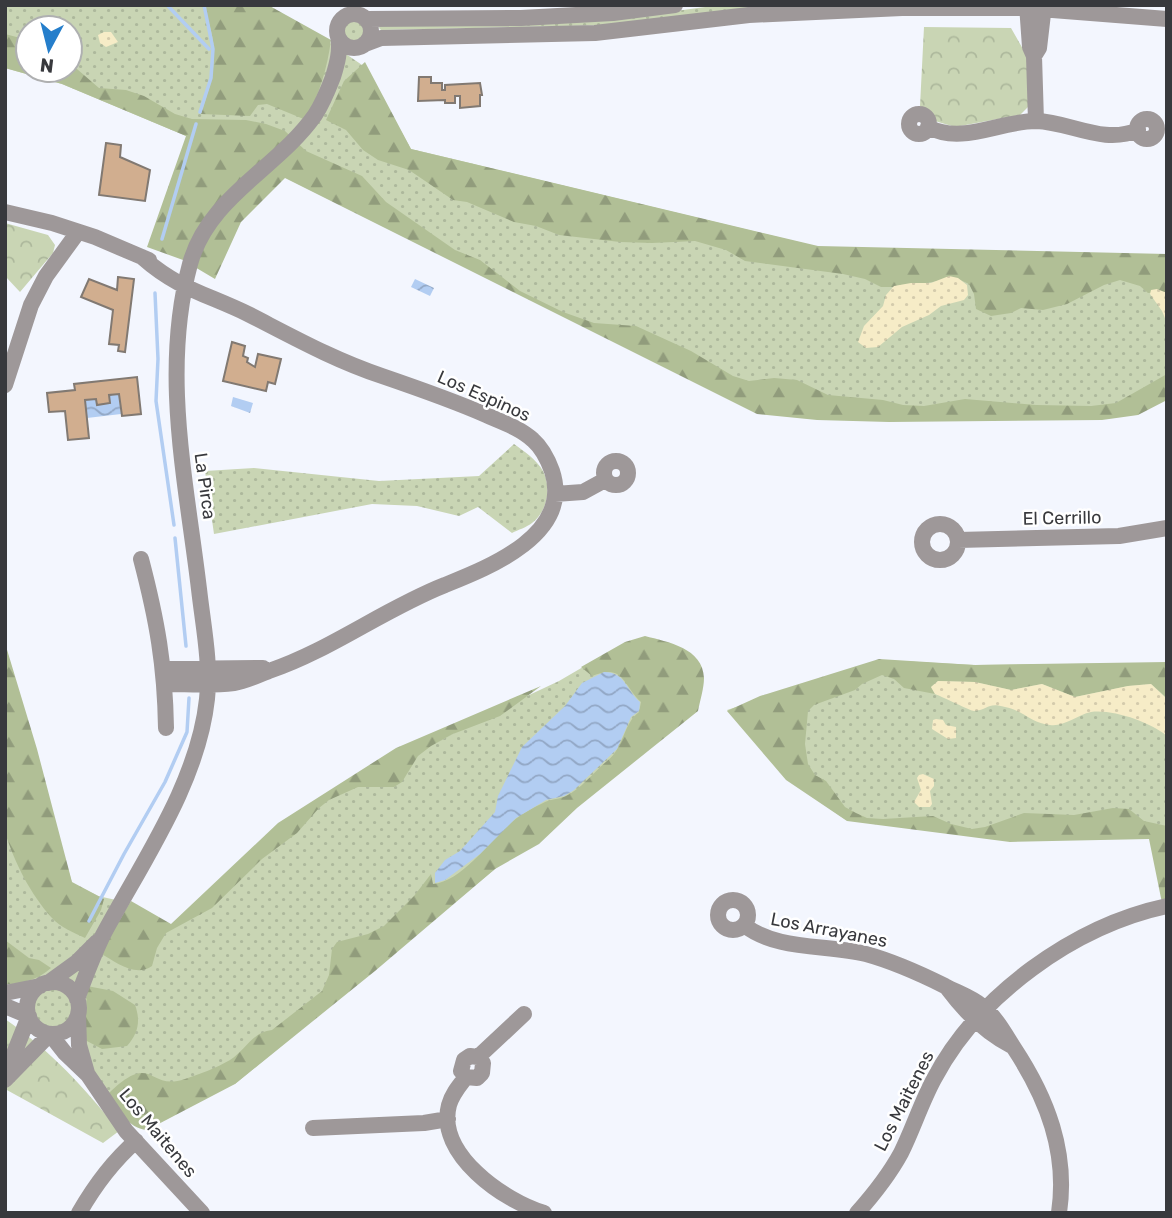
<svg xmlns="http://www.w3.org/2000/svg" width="1172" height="1218" viewBox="0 0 1172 1218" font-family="Rubik,sans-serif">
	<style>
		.grass { fill: url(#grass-dots); fill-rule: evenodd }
		.forest { fill: url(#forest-firs) }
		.sand { fill: url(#sand-dots) }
		.park { fill: url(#park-crowns) }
		.water { fill: url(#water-waves) }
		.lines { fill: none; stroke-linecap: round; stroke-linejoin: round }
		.stream { stroke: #b2cdf2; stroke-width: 3.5 }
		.building { fill: #d1ae8f; stroke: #817972; stroke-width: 2 }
		.minor { stroke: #9e9899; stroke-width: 16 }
		.labels { text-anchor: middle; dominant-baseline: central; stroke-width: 5; stroke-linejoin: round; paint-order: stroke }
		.street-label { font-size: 18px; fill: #38393d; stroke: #fff }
	</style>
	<defs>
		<pattern id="grass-dots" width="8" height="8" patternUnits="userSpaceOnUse" patternTransform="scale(1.75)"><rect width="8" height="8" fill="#c9d5b4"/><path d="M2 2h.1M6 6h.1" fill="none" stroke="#adb89c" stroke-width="1.8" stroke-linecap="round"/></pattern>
		<pattern id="forest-firs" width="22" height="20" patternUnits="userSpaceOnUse" patternTransform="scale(1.75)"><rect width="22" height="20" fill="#b1bf96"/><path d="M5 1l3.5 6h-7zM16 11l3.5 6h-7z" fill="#919c7c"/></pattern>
		<pattern id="sand-dots" width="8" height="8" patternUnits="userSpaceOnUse" patternTransform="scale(1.75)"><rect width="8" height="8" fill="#f6ecc7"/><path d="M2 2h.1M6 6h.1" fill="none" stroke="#d4cbac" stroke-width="1.8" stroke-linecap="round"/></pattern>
		<pattern id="park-crowns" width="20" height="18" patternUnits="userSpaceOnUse" patternTransform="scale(1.75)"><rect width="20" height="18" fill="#c9d5b4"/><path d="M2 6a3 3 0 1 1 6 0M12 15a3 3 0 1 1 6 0" fill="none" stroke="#adb89c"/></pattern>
		<pattern id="water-waves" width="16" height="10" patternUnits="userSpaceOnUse" patternTransform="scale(1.75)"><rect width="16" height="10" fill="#b2cdf2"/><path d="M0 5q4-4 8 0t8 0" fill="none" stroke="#92a7c5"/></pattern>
	</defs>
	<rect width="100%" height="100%" fill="#f3f6fe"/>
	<!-- grass -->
	<path class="grass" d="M5 5H252L327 41 365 67 411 149 819 247 1167 255V399L1138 414H759L284 177 62 84 5 68ZM28 28H70V70H28Z
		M720 5H819L616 25 381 30 379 28 380 25 646 15Z
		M344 31a11 11 0 1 1 22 0a11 11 0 1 1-22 0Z
		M514 444C524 451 537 460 543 471 552 488 547 512 532 523 527 527 518 530 512 533L478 507 459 516 417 506 372 504 214 534 205 471 254 468 379 481 479 476Z
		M660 641 684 649 699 672 696 696 495 869 235 1084 107 1097 92 1070 83 1039 82 1003 74 988 49 979 5 984V644L72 883 98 896 134 904 171 925 278 825 510 704 559 681 607 653Z
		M881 660 976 665 1167 663V904L1150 838 1009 841 846 820 787 779 727 710Z
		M30 1009a23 23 0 1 1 46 0a23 23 0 1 1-46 0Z"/>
	<!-- forest -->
	<path class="forest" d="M202 5H268L331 40C327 70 319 94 306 120L267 104 258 105 250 116 201 114C215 72 221 48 202 5Z
		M5 34 28 40V70H70V63L99 88 126 90 144 96 175 114 192 119 246 120 266 124 285 131 306 151 362 176 386 202 455 250 480 260 520 291 563 312 594 323 636 326 691 351 733 376 749 381 774 378 797 380 828 395 883 400 903 405 924 406 965 399 1036 405 1091 406 1116 403 1167 374V400L1138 415 1102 420 889 422 817 420 757 414 285 178 241 222 215 279 183 260 147 247 186 136 62 84 5 68Z
		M365 62 411 149 818 246 1167 254V292L1148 293 1140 286 1120 280 1104 285 1067 304 1043 310 1021 308 1011 313 991 316 976 309 974 294 969 284 956 278 902 287H881L865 279 843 274 745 261 726 250 695 241 652 243 620 242 559 235 536 226 514 222 467 202 453 200 409 170 378 160 363 150 346 130 326 120 344 81Z
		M645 636C668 642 703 648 704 678 704 688 700 701 698 711L577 808 539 844 495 869 375 971 235 1084 147 1130C127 1128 119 1109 109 1093 154 1050 147 1092 185 1079 200 1074 216 1068 230 1060 245 1051 252 1032 272 1030L322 991 329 975 332 949 337 942 368 934 384 926 414 896 431 874 433 884C462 882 491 839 513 821 521 814 535 807 545 802 552 799 560 799 566 796 581 789 594 772 607 761 624 748 623 724 639 712L641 702C622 684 624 663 592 676L581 667 625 642Z
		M5 643 37 749 72 882 104 899 101 910 85 938C74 933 60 927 52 918 31 895 14 862 5 832Z
		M879 659 974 665 1167 662V698L1151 684 1128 686 1075 697 1042 684 1011 690 975 682 938 681 931 687 935 694 904 688 894 679 882 675 862 684 855 690 814 705 808 711 805 744 808 764 815 775 826 781 845 807 856 813 867 818 883 819 933 816 951 824 972 829 985 827 1024 813 1074 815 1113 808 1129 809 1144 821 1167 826V901L1162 903 1149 839 1010 842 847 821 786 780 727 711 760 696Z
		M541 686 500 716 453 734 431 746 418 756 402 782 394 787H358L329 800 319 808 297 833 262 859 212 908 166 933 157 948 152 966C135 978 116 962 100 953L131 901 171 924 278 823 396 748Z
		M5 940 29 958 39 960 51 968C38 980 22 983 5 985Z
		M87 986 113 991 135 1005C141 1021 138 1034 127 1046L102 1049 85 1040Z"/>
	<!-- sand -->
	<path class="sand" d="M104 32H111L118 42 106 47 100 43 98 35Z
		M949 276 958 278 967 285 968 295 964 300 941 306 929 315 902 327 878 347 866 348 858 342 864 326 883 306 886 295 894 286 911 283H931Z
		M1157 289 1167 293V323L1162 311 1150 294 1151 290Z
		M938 681 975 682 1011 690 1042 684 1075 697 1128 686 1151 684 1167 699V736C1150 722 1113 709 1091 712 1077 715 1064 727 1050 725 1033 724 1022 710 1005 707 987 702 989 710 974 711 971 711 943 697 935 694L931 687Z
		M936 719 943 720 946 725 956 727V738L948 739 932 729 933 720Z
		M923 774 934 779V786L930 791 932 804 930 807H919L914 802 921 790 917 778 919 775Z"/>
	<!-- park -->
	<path class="park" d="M924 27 1011 28 1028 58V107L1020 115 955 127 935 121 928 111 920 106Z
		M5 223 48 235 55 245 53 253 20 292 5 276Z
		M5 1019C51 1051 84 1087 119 1131L103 1143 5 1089Z"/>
	<!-- water -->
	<path class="water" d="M415 279 434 288 430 296 411 287Z
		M119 394 121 414 87 418 85 400 96 399 97 404 110 403 109 395Z
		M233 397 253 403 250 413 231 406Z
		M604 672C625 672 626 690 640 702L639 711 631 717 617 749 574 790 564 796 546 800 516 818 480 854 445 880 435 883V873L445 860 460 851 495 812 498 796 522 747 565 706 582 683Z"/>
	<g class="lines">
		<!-- stream -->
		<path class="stream" d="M167 5 209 49
			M200 112 211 78 213 49 204 5
			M162 239 196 124
			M155 293 158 359 156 401 174 525
			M175 538 186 646
			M89 921 124 854 165 782 187 732 189 698"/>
	</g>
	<!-- building -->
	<path class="building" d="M419 77H431V83H442V90H445V85L480 83 482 95H480V106L460 108V96H455V103H445V100L418 101Z
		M106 143 121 145 120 157 150 170 145 201 99 195Z
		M118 277 134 279 125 352 118 351 119 345 109 344 113 310 81 297 89 279 117 290Z
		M232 342 245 346 243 356 248 358 247 362 255 367 258 354 281 359 275 384 268 382 266 391 223 381Z
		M137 377 141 414 122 416 119 394 109 395 110 403 97 405 96 399 85 400 89 438 68 440 65 411 49 412 47 393 75 390 74 384Z"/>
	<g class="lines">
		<!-- minor -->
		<path class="minor" d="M1027 5 1030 47 1034 56 1036 121
			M337 31a17 17 0 1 1 34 0a17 17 0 1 1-34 0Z
			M367 19 521 18 613 13 675 5
			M365 44 381 38 595 33 749 15 902 8H1027L1167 19
			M1034 56 1039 48 1044 5
			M909 124a10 10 0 1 1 20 0a10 10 0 1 1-20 0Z
			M1137 129a10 10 0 1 1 20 0a10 10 0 1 1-20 0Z
			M928 127C962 145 1000 121 1036 121 1071 122 1103 145 1138 130
			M5 212 52 223 95 237 149 260
			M142 257C178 289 207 294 248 314 293 337 334 360 382 376 417 388 452 400 486 415 502 422 520 428 533 440 541 447 548 460 552 471 573 534 490 567 445 585 384 609 331 650 269 671 258 675 246 681 234 683 211 686 188 684 165 684
			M5 385 31 305 46 276 78 232
			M604 473a12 12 0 1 1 24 0a12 12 0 1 1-24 0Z
			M555 494 583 492 605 480
			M922 542a18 18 0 1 1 36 0a18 18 0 1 1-36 0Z
			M958 540 1119 536 1167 528
			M141 559C157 620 165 665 166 728
			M164 669 263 668
			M718 915a15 15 0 1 1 30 0a15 15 0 1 1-30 0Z
			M744 925C777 951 827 944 866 954 895 962 919 973 945 986 958 993 971 997 982 1006 996 1017 1005 1034 1014 1048 1047 1098 1068 1152 1059 1213
			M27 1008a26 26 0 1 1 52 0a26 26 0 1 1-52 0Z
			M48 983 77 962 97 942
			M948 989C966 1013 986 1033 1012 1046
			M5 993 40 986
			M77 999C85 977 93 956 103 935 142 862 198 783 207 699 211 663 203 625 199 589 186 480 161 372 190 264 208 197 278 168 315 115 323 103 328 90 333 77 337 64 341 50 338 36
			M5 1006 29 1016 5 1076
			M78 1014 79 1045 87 1073
			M466 1077C459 1086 452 1094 449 1105 436 1154 504 1201 544 1213
			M466 1077 461 1071 464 1060 470 1056 478 1057 524 1014
			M466 1077 477 1078 482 1073 483 1063 478 1057
			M5 1080 50 1034 65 1053 88 1075 126 1131 202 1213
			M313 1128 424 1123 448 1119
			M79 1213C95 1185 112 1162 136 1141
			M857 1213C874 1194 889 1175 901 1153 913 1129 921 1103 934 1079 978 995 1074 926 1167 906"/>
	</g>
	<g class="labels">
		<!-- street labels -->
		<g class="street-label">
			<text transform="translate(484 396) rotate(24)">Los Espinos</text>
			<text transform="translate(205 486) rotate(82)">La Pirca</text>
			<text transform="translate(1062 518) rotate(-1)">El Cerrillo</text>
			<text transform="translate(829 930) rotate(11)">Los Arrayanes</text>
			<text transform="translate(904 1101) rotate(-63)">Los Maitenes</text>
			<text transform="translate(158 1133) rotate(50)">Los Maitenes</text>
		</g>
	</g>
	<!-- border -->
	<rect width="1172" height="1218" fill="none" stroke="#38393d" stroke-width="14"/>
	<!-- north arrow -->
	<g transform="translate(49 49) rotate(187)"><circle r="33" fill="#ffffff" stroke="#afb0b1" stroke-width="2"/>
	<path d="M0-5L12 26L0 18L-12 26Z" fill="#257ecb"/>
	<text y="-10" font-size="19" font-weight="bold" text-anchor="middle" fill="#38393d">N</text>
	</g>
</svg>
